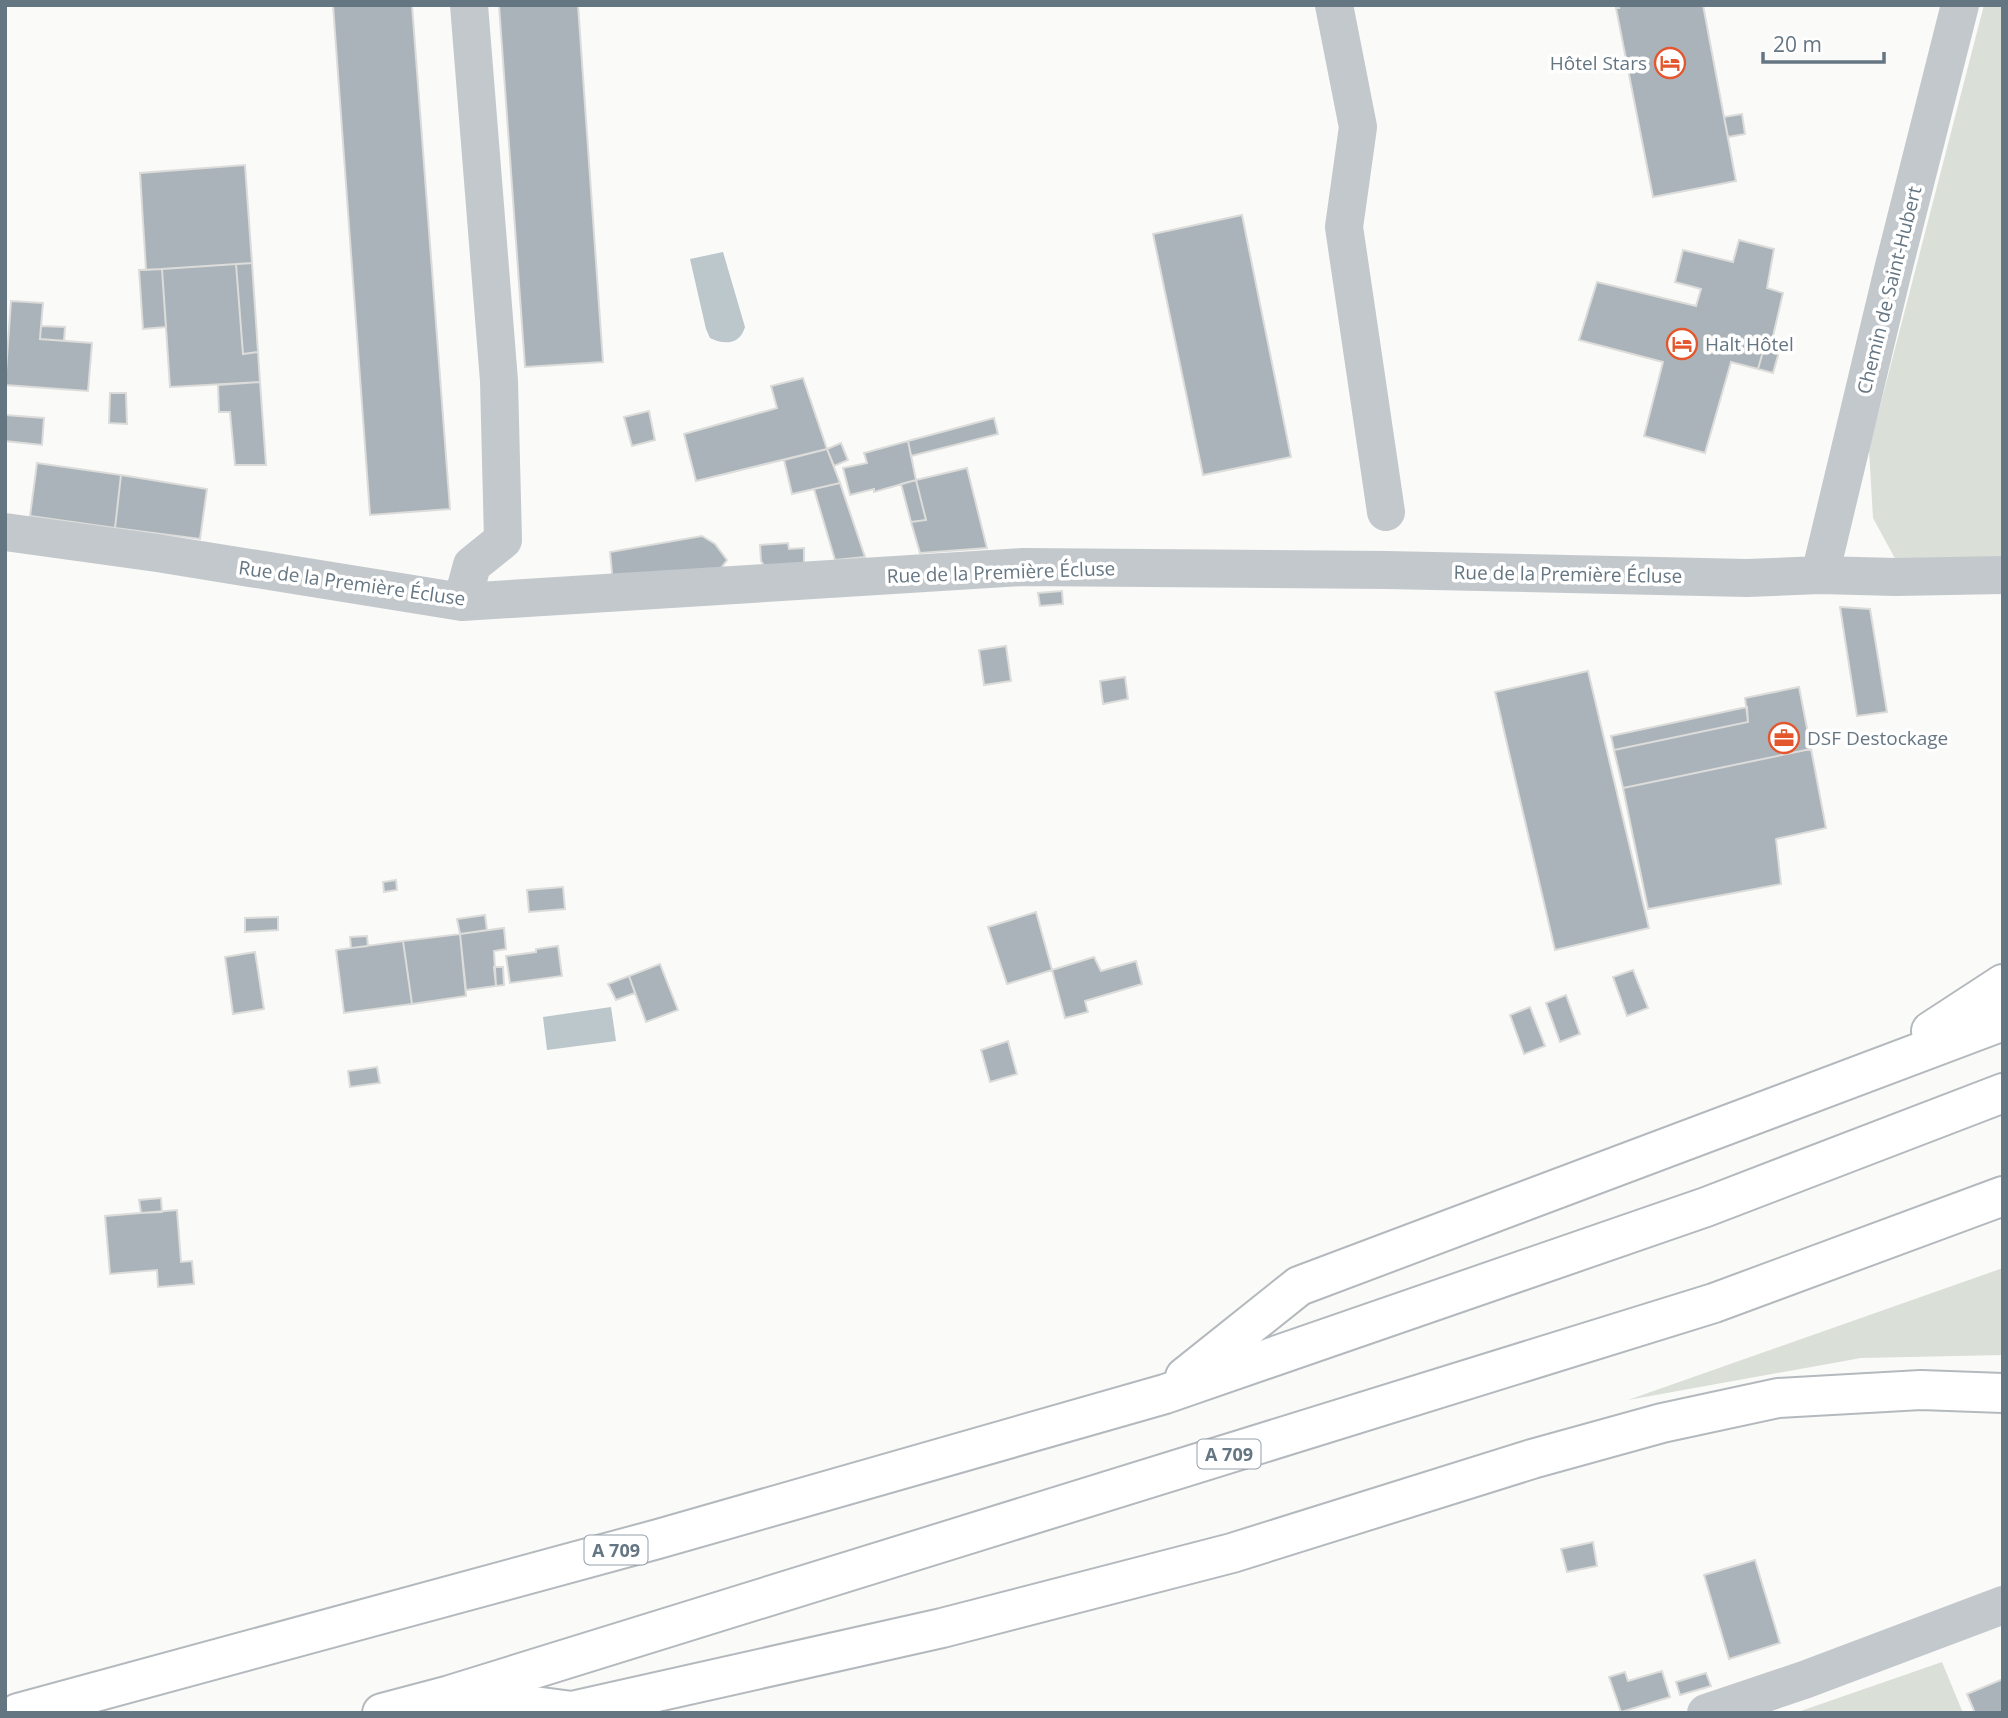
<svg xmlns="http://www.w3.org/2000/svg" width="2008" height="1718" viewBox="0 0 2008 1718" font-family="'Open Sans',sans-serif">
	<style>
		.green { fill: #dadfd7 }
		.water { fill: #bbc7cb }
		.building { fill: #aab3b9; stroke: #dcdcda; stroke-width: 2 }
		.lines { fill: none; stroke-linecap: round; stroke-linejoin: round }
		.highway-casing { stroke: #b4b9bd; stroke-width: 42 }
		.minor { stroke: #c3c8cc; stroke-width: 38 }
		.highway { stroke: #fff; stroke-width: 38 }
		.labels { text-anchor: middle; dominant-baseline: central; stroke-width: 7; stroke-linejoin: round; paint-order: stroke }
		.shield { fill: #fff; stroke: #939fa8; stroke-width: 2 }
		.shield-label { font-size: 18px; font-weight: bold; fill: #657683 }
		.poi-label { font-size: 19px; fill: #657683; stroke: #fff; text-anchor: start }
		.street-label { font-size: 19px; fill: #657683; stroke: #fff }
	</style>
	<rect width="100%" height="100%" fill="#fafaf8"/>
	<!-- green -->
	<path class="green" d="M1984 5H2003V562L1898 564 1873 518 1869 449Z
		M2003 1268V1355L1861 1358 1628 1400Z
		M1942 1662 1963 1713H1795Z"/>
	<!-- water -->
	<path class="water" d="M723 252 745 327C740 345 724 345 710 338L706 329 690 259Z
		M611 1007 616 1041 547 1050 543 1017Z"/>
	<!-- building -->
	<path class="building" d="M333 5H412L450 509 370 515Z
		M499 5H578L603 362 525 367Z
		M1618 5H1703L1736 181 1653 197 1616 8H1619Z
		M1742 114 1745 134 1728 137 1724 117Z
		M245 165 252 263 146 270 140 173Z
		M1242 215 1291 457 1203 475 1153 234Z
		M1739 240 1774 249 1767 288 1783 293 1770 349 1764 348 1758 369 1731 362 1705 453 1644 436 1663 362 1579 340 1597 282 1696 306 1701 289 1675 282 1683 250 1733 262Z
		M252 263 258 352 243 354 236 264Z
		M236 264 243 354 258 352 260 382 170 387 162 269Z
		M162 269 166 327 143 329 139 270Z
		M11 301 43 303 40 339 92 343 88 391 5 385Z
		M41 326 65 327 64 341 40 339Z
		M1764 348 1779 352 1773 373 1758 369Z
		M803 378 827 449 696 481 684 434 777 408 771 386Z
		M260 382 266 465H235L230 412H219L218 385Z
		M110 393H126L127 424 109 423Z
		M649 411 655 440 632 446 624 417Z
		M5 415 44 418 42 445 5 441Z
		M994 418 998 434 911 456 908 441Z
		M908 441 916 480 874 492V489L850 495 843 468 867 463 864 453Z
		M841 443 848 460 834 466 827 449Z
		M827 449 840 483 792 494 784 460Z
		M37 463 121 475 115 528 30 516Z
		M967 468 987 548 920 553 911 522 926 520 916 480Z
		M121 475 207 489 200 539 115 528Z
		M916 480 926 520 911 522 901 484Z
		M840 483 865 557 835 560 814 489Z
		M702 536 715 544 727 560 718 572 613 583 610 552Z
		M788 543 789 549 804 548V563L765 567 761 561 760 545Z
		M1062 591 1063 604 1040 606 1038 593Z
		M1840 607 1870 609 1887 712 1857 716Z
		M1006 646 1011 681 984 685 979 650Z
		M1588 671 1649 928 1555 950 1495 692Z
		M1125 677 1128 699 1103 704 1100 681Z
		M1799 687 1811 749 1623 788 1614 750 1748 722 1745 698Z
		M1747 707 1748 722 1614 750 1611 736Z
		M1811 749 1826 828 1776 839 1781 884 1648 909 1623 788Z
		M396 880 397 890 384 892 383 882Z
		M563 887 565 909 529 912 527 890Z
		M1036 912 1052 970 1007 984 988 927Z
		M485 915 487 930 460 934 457 919Z
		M278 917V930L245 932V918Z
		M504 928 506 949 494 951 496 986 466 990 460 934Z
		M460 934 466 996 412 1004 403 941Z
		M367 936 368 946 351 948 350 937Z
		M403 941 412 1004 344 1013 336 950Z
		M558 946 562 976 510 983 506 956 536 952V949Z
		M255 952 264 1009 233 1014 225 957Z
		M1094 957 1101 971 1136 961 1142 984 1085 1001 1088 1012 1065 1018 1052 970Z
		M660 964 678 1010 646 1022 629 976Z
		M494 967H503L504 985 496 986Z
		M1633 970 1648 1008 1627 1016 1613 977Z
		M629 976 635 993 616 1000 608 984Z
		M1566 995 1580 1034 1560 1042 1546 1003Z
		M1530 1007 1545 1046 1524 1054 1510 1015Z
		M1008 1041 1017 1074 990 1082 981 1050Z
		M377 1067 380 1083 350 1087 348 1071Z
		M161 1198 162 1212 141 1213 139 1200Z
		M177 1210 181 1262 192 1261 194 1284 158 1287 157 1270 110 1274 105 1216Z
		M1593 1542 1597 1566 1567 1572 1561 1549Z
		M1755 1560 1780 1643 1729 1659 1704 1575Z
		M1662 1671 1670 1697 1621 1712 1609 1677 1625 1672 1628 1681Z
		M1706 1673 1711 1686 1680 1695 1676 1682Z
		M2003 1679V1713H1975L1967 1694Z"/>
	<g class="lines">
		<!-- highway casing -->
		<g class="highway-casing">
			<path id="highway" d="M1931 1031 2003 984
				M1185 1377 1299 1286 2003 1021
				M465 1697 572 1711 942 1628 1232 1553 1532 1459 1662 1423 1778 1398 1921 1390 2003 1393
				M18 1713 658 1539 1165 1394 1706 1207 2003 1093
				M382 1713 450 1695 1714 1303 2003 1196"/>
		</g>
		<!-- minor -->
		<path class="minor" d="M1334 5 1358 127 1344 227 1386 512
			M5 532 157 553 462 602 1023 567 1387 570 1747 578 1820 575 1896 577 2003 575
			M1820 575 1893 270 1960 5
			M462 602 472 565 503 540 499 381 469 5
			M1706 1713 1804 1680 2003 1605"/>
		<!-- highway -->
		<use href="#highway" class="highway"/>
	</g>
	<!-- icons -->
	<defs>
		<g id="hotel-ring" transform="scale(1.575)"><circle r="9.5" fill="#fff" stroke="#e4572e" stroke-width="1.5"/><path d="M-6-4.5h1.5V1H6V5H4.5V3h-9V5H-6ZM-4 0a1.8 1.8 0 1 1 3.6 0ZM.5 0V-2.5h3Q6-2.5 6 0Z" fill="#e4572e"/></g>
		<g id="office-ring" transform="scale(1.575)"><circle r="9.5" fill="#fff" stroke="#e4572e" stroke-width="1.5"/><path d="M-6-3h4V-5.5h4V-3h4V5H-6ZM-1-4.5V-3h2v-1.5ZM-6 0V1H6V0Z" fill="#e4572e"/></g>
	</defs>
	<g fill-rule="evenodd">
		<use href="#hotel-ring" x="1670" y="63"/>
		<use href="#hotel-ring" x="1682" y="344"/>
		<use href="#office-ring" x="1784" y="738"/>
	</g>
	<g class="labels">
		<!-- shield labels -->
		<g class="shield">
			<rect x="1197.5" y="1439.5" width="63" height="29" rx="5"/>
			<rect x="584.5" y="1535.5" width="63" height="29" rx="5"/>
		</g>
		<g class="shield-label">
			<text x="1229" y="1454">A 709</text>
			<text x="616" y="1550">A 709</text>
		</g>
		<!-- poi labels -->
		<g class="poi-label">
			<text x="1647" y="63" text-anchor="end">Hôtel Stars</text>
			<text x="1705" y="344">Halt Hôtel</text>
			<text x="1807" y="738">DSF Destockage</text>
		</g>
		<!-- street labels -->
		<g class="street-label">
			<text transform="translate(1889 290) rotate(-76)">Chemin de Saint-Hubert</text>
			<text transform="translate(1001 572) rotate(-2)">Rue de la Première Écluse</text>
			<text transform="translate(1568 574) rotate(1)">Rue de la Première Écluse</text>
			<text transform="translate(352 583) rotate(8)">Rue de la Première Écluse</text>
		</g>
	</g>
	<!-- border -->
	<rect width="2008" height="1718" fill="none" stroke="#657683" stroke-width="14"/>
	<!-- scale -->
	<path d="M1763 52v10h121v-10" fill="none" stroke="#657683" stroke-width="3.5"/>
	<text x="1773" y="52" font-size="21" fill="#657683" stroke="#ffffff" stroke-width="5" paint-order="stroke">20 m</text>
</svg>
